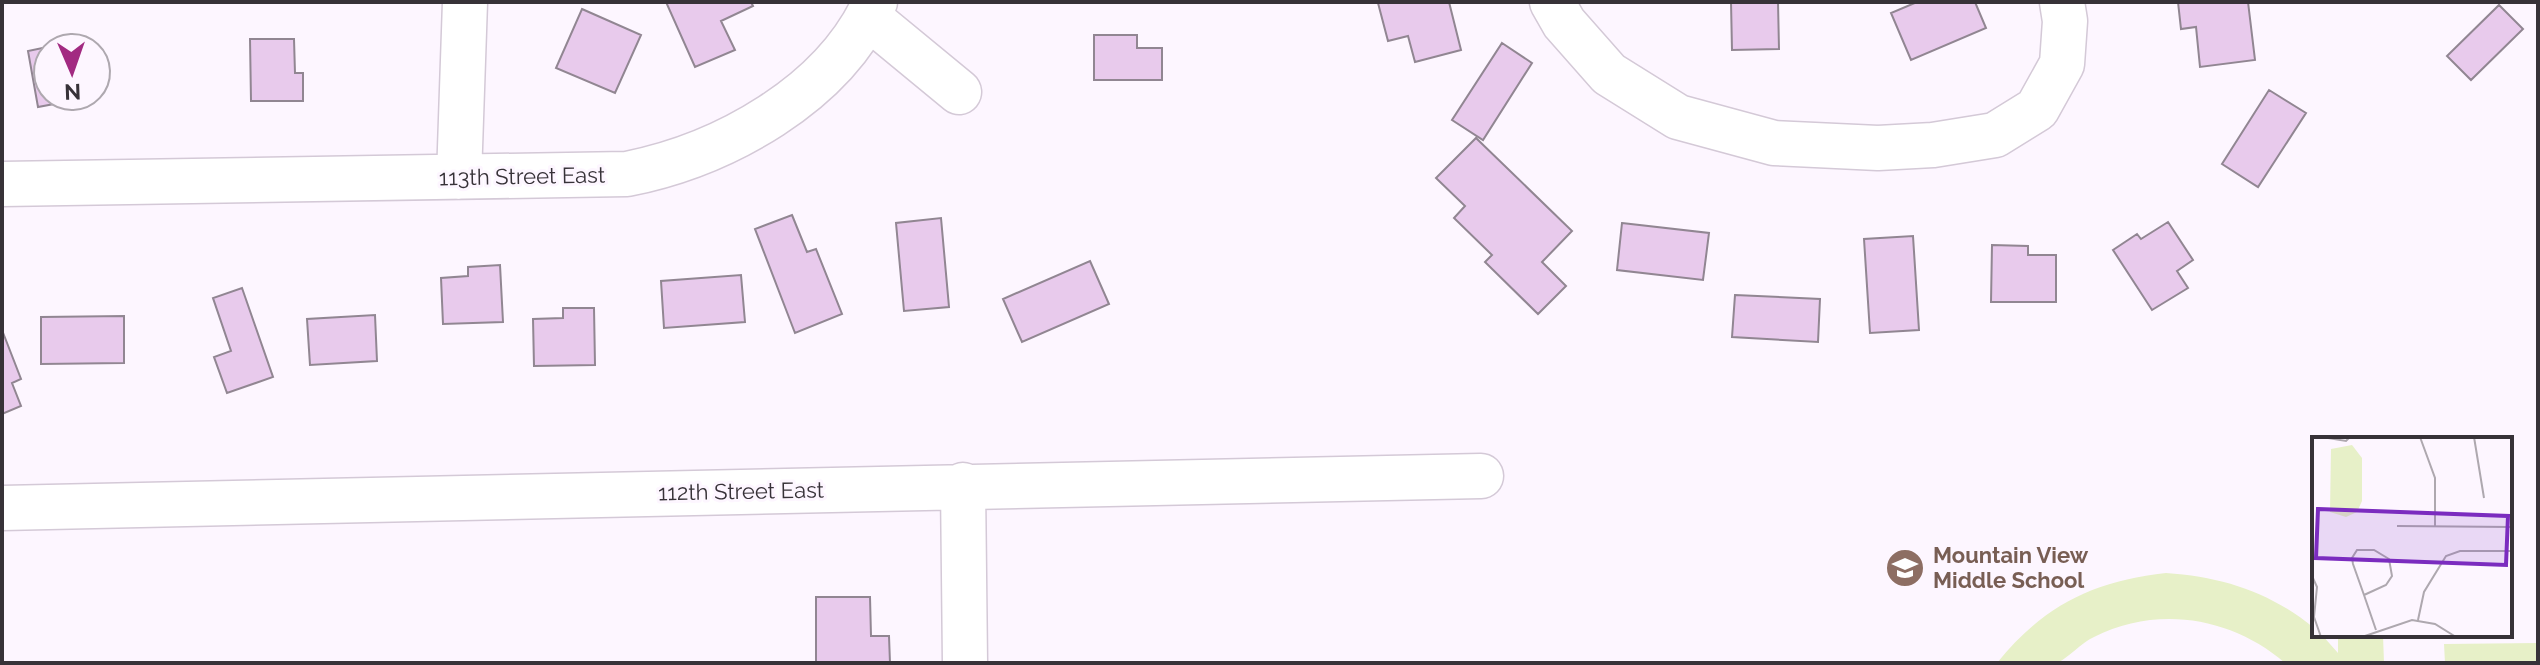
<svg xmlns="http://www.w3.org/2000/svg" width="2540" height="665" viewBox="0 0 2540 665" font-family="Raleway,sans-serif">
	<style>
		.green { fill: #e7f0c8 }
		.building { fill: #e8caec; stroke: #918692; stroke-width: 2 }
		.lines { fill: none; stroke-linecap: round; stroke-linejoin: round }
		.minor-casing { stroke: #d4c9d7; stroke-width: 47 }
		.minor { stroke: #fff; stroke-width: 44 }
		.labels { text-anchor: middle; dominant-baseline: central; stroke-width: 6; stroke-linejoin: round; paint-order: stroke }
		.street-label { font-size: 22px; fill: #373238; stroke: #fdf6ff }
		.education-label { font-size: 22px; font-weight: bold; fill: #785e54; stroke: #fdf6ff; text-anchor: start }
		.inset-road { fill: none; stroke: #aea8af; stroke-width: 2 }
		.view { fill: #7b2cbf; fill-opacity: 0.15; stroke: #7b2cbf; stroke-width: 4 }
		.inset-edge { fill: none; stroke: #373238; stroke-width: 4 }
	</style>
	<rect width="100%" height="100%" fill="#fdf6ff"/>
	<!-- green -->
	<path class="green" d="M2166 573C2223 577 2270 592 2314 628V635H2322L2338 653V635H2383L2384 663H2285C2232 617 2157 605 2094 637 2081 643 2069 657 2059 662 2048 665 2010 663 1997 663 2043 606 2093 581 2166 573Z
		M2538 643V663H2445L2444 644Z"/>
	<!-- building -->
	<path class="building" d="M666 2H751L753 6 721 21 735 50 695 67Z
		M1449 2 1461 50 1415 62 1408 36 1388 41 1378 3Z
		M1731 2H1778L1779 49 1732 50Z
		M1917 2H1975L1986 28 1911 60 1891 13Z
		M2178 2H2248L2255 60 2200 67 2196 27 2181 29Z
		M2499 5 2523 29 2471 80 2447 56Z
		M582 9 641 35 615 93 556 68Z
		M1094 35H1137V48H1162V80H1094Z
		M86 39 88 48H48V96H69L70 101 38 107 28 51Z
		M250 39H294L295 73H303V101H251Z
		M1502 43 1532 63 1483 140 1452 120Z
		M2269 90 2306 113 2258 187 2222 164Z
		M1476 138 1572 231 1542 262 1566 286 1538 314 1485 262 1492 255 1454 218 1465 206 1436 178Z
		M792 215 807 252 816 249 842 314 795 333 755 229Z
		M941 218 949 307 904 311 896 223Z
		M2168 222 2193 260 2177 271 2188 288 2152 310 2113 250 2137 234 2141 239Z
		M1622 223 1709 233 1703 280 1617 270Z
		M1913 236 1919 330 1870 333 1864 239Z
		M1992 245 2028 246V255H2056V302H1991Z
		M1090 261 1109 304 1022 342 1003 299Z
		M500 265 503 322 443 324 441 278 468 276V267Z
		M741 275 745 322 664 328 661 281Z
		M242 288 273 377 227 393 214 357 231 351 213 298Z
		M1735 295 1820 299 1818 342 1732 337Z
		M563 308H594L595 365 534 366 533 319 563 318Z
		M375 315 377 361 310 365 307 319Z
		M124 316V363L41 364V317Z
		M2 330 21 379 12 383 21 406 2 414Z
		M816 597H870L871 636H889L890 663H816Z"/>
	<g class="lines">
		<!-- minor casing -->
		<g class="minor-casing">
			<path id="minor" d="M1552 2 1564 23 1609 74 1678 117 1774 143 1878 148 1933 145 1995 135 2037 109 2062 64 2065 21 2062 2
				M868 17 959 92
				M459 177 465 2
				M2 184 627 174C723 155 833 95 875 2
				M963 485 965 663
				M2 508 1481 476"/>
		</g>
		<!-- minor -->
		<use href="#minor" class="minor"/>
	</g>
	<!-- icons -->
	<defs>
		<g id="school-disc" transform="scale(2)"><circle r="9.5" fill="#8d6e63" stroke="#fdf6ff"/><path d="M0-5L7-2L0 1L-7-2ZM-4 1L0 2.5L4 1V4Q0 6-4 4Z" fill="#fff"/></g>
	</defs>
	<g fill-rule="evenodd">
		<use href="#school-disc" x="1905" y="568"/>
	</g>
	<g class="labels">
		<!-- street labels -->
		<g class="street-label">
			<text transform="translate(522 176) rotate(-1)">113th Street East</text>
			<text transform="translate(741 491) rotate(-1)">112th Street East</text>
		</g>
		<!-- education labels -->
		<g class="education-label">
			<text x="1933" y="555">Mountain View<tspan x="1933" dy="25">Middle School</tspan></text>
		</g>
	</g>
	<!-- overview -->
	<g transform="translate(2312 437)">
		<rect width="200" height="200" fill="#fdf6ff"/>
		<path d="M40 8 50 21V64L45 75 34 80 18 75 19 12Z" fill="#e7f0c8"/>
		<path class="inset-road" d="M10 0 34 4 38 0M108 0 123 41V89M162 0 172 61M85 89 200 90M0 139 5 150 2 180 9 200M52 158 74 148 80 139 77 122 62 113H45L40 121 41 127 52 158 64 193M106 183 112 155 134 119 148 114H200M50 200 100 183 123 187 144 200"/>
		<path class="view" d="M6 72 196 79 194 128 4 121Z"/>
		<rect width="200" height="200" class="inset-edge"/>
	</g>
	<!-- border -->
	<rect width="2540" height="665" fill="none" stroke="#373238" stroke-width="8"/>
	<!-- north arrow -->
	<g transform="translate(72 72) rotate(178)"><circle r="38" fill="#fdf6ff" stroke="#aea8af" stroke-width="2"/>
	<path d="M0-6L14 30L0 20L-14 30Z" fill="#a22a81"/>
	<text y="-12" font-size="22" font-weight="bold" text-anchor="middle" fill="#373238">N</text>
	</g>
</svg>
